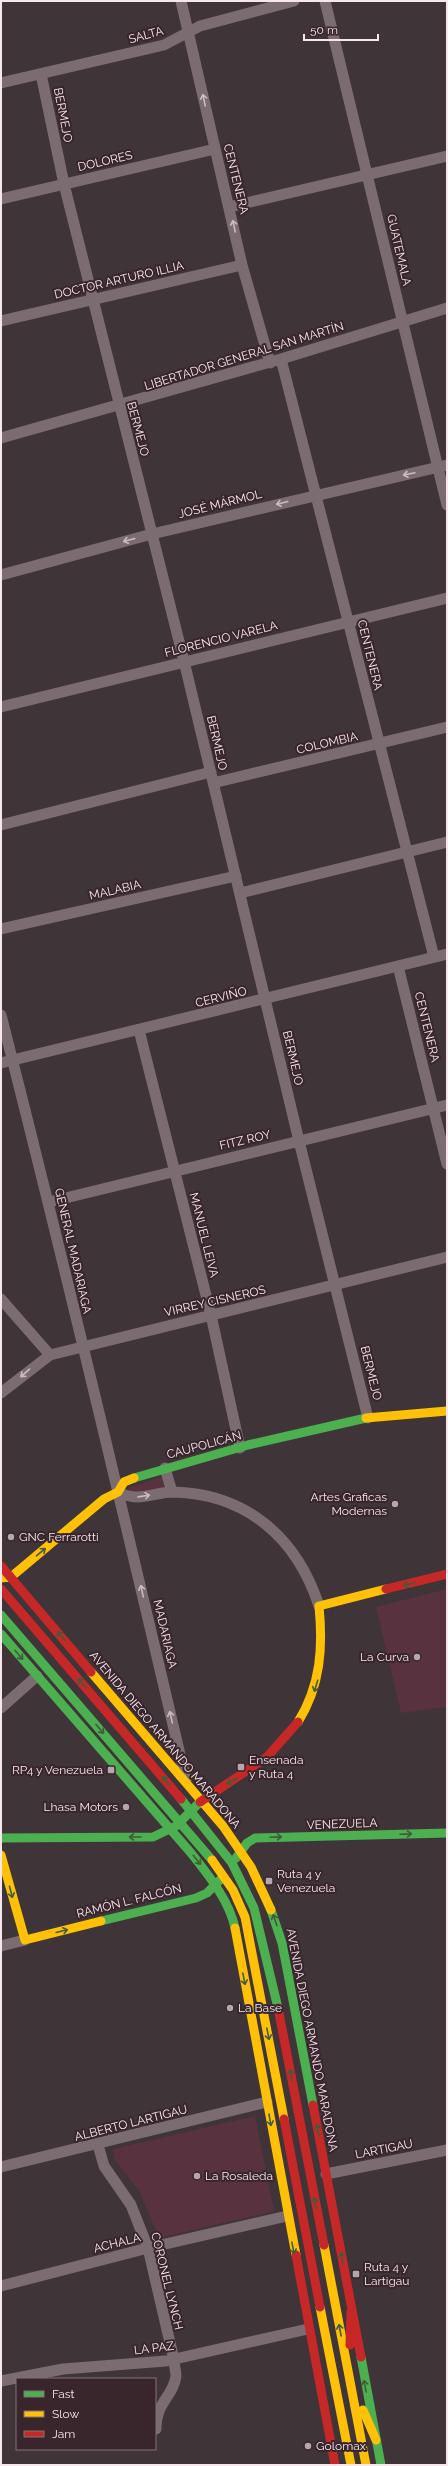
<svg xmlns="http://www.w3.org/2000/svg" width="448" height="2466" viewBox="0 0 448 2466" font-family="Raleway,sans-serif">
	<style>
		.green { fill: #593240 }
		.lines { fill: none; stroke-linecap: round; stroke-linejoin: round }
		.street { stroke: #7b6c71; stroke-width: 11 }
		.fast { stroke: #4caf50; stroke-width: 9 }
		.slow { stroke: #ffc107; stroke-width: 9 }
		.jam { stroke: #c62828; stroke-width: 9 }
		.oneway { stroke: #cabcc0 }
		.oneway2 { stroke: #415c3a }
		.poi-dot { fill: #b5a8ac; stroke: #39252c; stroke-width: 1.5 }
		.labels { text-anchor: middle; dominant-baseline: central; stroke-width: 4; stroke-linejoin: round; paint-order: stroke }
		.street-label { font-size: 12px; fill: #f5e7eb; stroke: #39252c }
		.poi-label { font-size: 12px; fill: #f5e7eb; stroke: #39252c; text-anchor: start }
	</style>
	<rect width="100%" height="100%" fill="#3f3437"/>
	<!-- green -->
	<path class="green" d="M163 1476 165 1489 129 1493 128 1488Z
		M447 1589V1707L401 1713 376 1607Z
		M255 2116 274 2211 159 2238 140 2192 115 2160 113 2149Z"/>
	<g class="lines">
		<!-- street -->
		<path class="street" d="M181 1 242 265 270 363
			M325 1 447 505
			M41 74 64 184 184 661 299 1141 368 1418
			M1 83 164 45 200 26 294 1
			M1 199 215 149
			M229 207 447 156
			M1 321 242 265
			M281 359 434 957
			M1 438 281 359 447 308
			M1 575 152 534 447 465
			M1 707 447 598
			M213 783 447 727
			M1 825 211 772
			M240 893 447 842
			M1 929 236 876
			M398 966 447 1164
			M1 1015C66 1270 126 1525 186 1780
			M139 1030 211 1315 240 1448
			M1 1063 447 954
			M49 1202 447 1105
			M1 1299 50 1355
			M1 1393 50 1355 447 1257
			M165 1468 172 1492
			M118 1492C139 1503 153 1492 174 1492 247 1494 297 1538 319 1606
			M1 1708 37 1676
			M1 1946 25 1940
			M98 2145 104 2166 131 2205 148 2248 174 2360C174 2365 176 2371 176 2376 174 2395 155 2404 156 2429
			M1 2167 267 2102
			M326 2174 447 2150
			M1 2286 148 2248 287 2216
			M1 2381 63 2369 166 2361 308 2329"/>
		<!-- fast -->
		<path class="fast" d="M134 1478 248 1445 366 1418
			M1 1615 212 1860
			M1 1634 191 1853C209 1876 229 1900 235 1928
			M181 1799 232 1863 254 1908 278 2008
			M1 1838 153 1837 176 1826 200 1802
			M236 1858 247 1843 255 1838 447 1833
			M271 1910 282 1943 313 2105
			M101 1921 196 1898 207 1893 223 1877
			M361 2357 381 2465"/>
		<!-- slow -->
		<path class="slow" d="M366 1418 447 1411
			M1 1578 11 1577 104 1499 118 1492 124 1482 134 1478
			M91 1672 223 1826 251 1867 271 1910
			M298 1722C321 1685 323 1647 319 1606L386 1589
			M1 1855 25 1940 101 1921
			M212 1860 233 1890 245 1917 284 2119
			M235 1928 296 2255
			M324 2245 366 2465
			M320 2307 351 2465
			M363 2410 376 2440"/>
		<!-- jam -->
		<path class="jam" d="M1 1566 91 1672
			M1 1589 181 1799
			M386 1589 447 1574
			M200 1802 267 1757 298 1722
			M278 2008 324 2245
			M313 2105 361 2357
			M284 2119 320 2307
			M296 2255 335 2465
			M350 2345 351 2312"/>
	</g>
	<!-- one-way arrows -->
	<defs><path id="oneway-shaft" d="M-6 0H5M1.5-3L5.5 0L1.5 3" fill="none" stroke-width="1.6" stroke-linecap="round" stroke-linejoin="round"/></defs>
	<g class="oneway">
		<use href="#oneway-shaft" transform="translate(204 100) rotate(-102)"/>
		<use href="#oneway-shaft" transform="translate(234 226) rotate(-102)"/>
		<use href="#oneway-shaft" transform="translate(409 474) rotate(168)"/>
		<use href="#oneway-shaft" transform="translate(282 503) rotate(166)"/>
		<use href="#oneway-shaft" transform="translate(129 540) rotate(165)"/>
		<use href="#oneway-shaft" transform="translate(25 1373) rotate(139)"/>
		<use href="#oneway-shaft" transform="translate(144 1496) rotate(-8)"/>
		<use href="#oneway-shaft" transform="translate(142 1591) rotate(-103)"/>
		<use href="#oneway-shaft" transform="translate(171 1717) rotate(-103)"/>
	</g>
	<g class="oneway2">
		<use href="#oneway-shaft" transform="translate(41 1552) rotate(-40)"/>
		<use href="#oneway-shaft" transform="translate(409 1584) rotate(166)"/>
		<use href="#oneway-shaft" transform="translate(61 1636) rotate(-131)"/>
		<use href="#oneway-shaft" transform="translate(19 1655) rotate(49)"/>
		<use href="#oneway-shaft" transform="translate(82 1683) rotate(-131)"/>
		<use href="#oneway-shaft" transform="translate(316 1686) rotate(107)"/>
		<use href="#oneway-shaft" transform="translate(100 1729) rotate(49)"/>
		<use href="#oneway-shaft" transform="translate(166 1781) rotate(-131)"/>
		<use href="#oneway-shaft" transform="translate(232 1781) rotate(152)"/>
		<use href="#oneway-shaft" transform="translate(406 1834) rotate(-2)"/>
		<use href="#oneway-shaft" transform="translate(135 1837) rotate(180)"/>
		<use href="#oneway-shaft" transform="translate(276 1837) rotate(-2)"/>
		<use href="#oneway-shaft" transform="translate(197 1860) rotate(51)"/>
		<use href="#oneway-shaft" transform="translate(11 1892) rotate(75)"/>
		<use href="#oneway-shaft" transform="translate(275 1920) rotate(-109)"/>
		<use href="#oneway-shaft" transform="translate(62 1931) rotate(-14)"/>
		<use href="#oneway-shaft" transform="translate(244 1979) rotate(79)"/>
		<use href="#oneway-shaft" transform="translate(268 2034) rotate(79)"/>
		<use href="#oneway-shaft" transform="translate(291 2075) rotate(-101)"/>
		<use href="#oneway-shaft" transform="translate(270 2120) rotate(80)"/>
		<use href="#oneway-shaft" transform="translate(318 2130) rotate(-101)"/>
		<use href="#oneway-shaft" transform="translate(315 2203) rotate(-101)"/>
		<use href="#oneway-shaft" transform="translate(293 2248) rotate(79)"/>
		<use href="#oneway-shaft" transform="translate(342 2258) rotate(-101)"/>
		<use href="#oneway-shaft" transform="translate(340 2330) rotate(-101)"/>
		<use href="#oneway-shaft" transform="translate(365 2386) rotate(-101)"/>
	</g>
	<!-- markers -->
	<g class="poi-dot">
		<circle cx="395" cy="1504" r="4"/>
		<circle cx="11" cy="1537" r="4"/>
		<circle cx="417" cy="1657" r="4"/>
		<rect x="237" y="1763" width="8" height="8" rx="2"/>
		<rect x="107" y="1766" width="8" height="8" rx="2"/>
		<circle cx="126" cy="1807" r="4"/>
		<rect x="265" y="1877" width="8" height="8" rx="2"/>
		<circle cx="230" cy="2008" r="4"/>
		<circle cx="197" cy="2176" r="4"/>
		<rect x="352" y="2270" width="8" height="8" rx="2"/>
		<circle cx="308" cy="2446" r="4"/>
	</g>
	<g class="labels">
		<!-- street labels -->
		<g class="street-label">
			<text transform="translate(146 35) rotate(-15)">SALTA</text>
			<text transform="translate(63 115) rotate(79)">BERMEJO</text>
			<text transform="translate(105 161) rotate(-13)">DOLORES</text>
			<text transform="translate(236 179) rotate(76)">CENTENERA</text>
			<text transform="translate(399 250) rotate(77)">GUATEMALA</text>
			<text transform="translate(119 280) rotate(-13)">DOCTOR ARTURO ILLIA</text>
			<text transform="translate(244 356) rotate(-17)">LIBERTADOR GENERAL SAN MARTÍN</text>
			<text transform="translate(138 429) rotate(75)">BERMEJO</text>
			<text transform="translate(220 504) rotate(-14)">JOSÉ MÁRMOL</text>
			<text transform="translate(221 639) rotate(-14)">FLORENCIO VARELA</text>
			<text transform="translate(370 655) rotate(76)">CENTENERA</text>
			<text transform="translate(217 743) rotate(77)">BERMEJO</text>
			<text transform="translate(327 743) rotate(-13)">COLOMBIA</text>
			<text transform="translate(115 890) rotate(-13)">MALABIA</text>
			<text transform="translate(221 997) rotate(-14)">CERVIÑO</text>
			<text transform="translate(427 1027) rotate(76)">CENTENERA</text>
			<text transform="translate(293 1058) rotate(77)">BERMEJO</text>
			<text transform="translate(245 1140) rotate(-13)">FITZ ROY</text>
			<text transform="translate(204 1235) rotate(76)">MANUEL LEIVA</text>
			<text transform="translate(73 1251) rotate(77)">GENERAL MADARIAGA</text>
			<text transform="translate(215 1301) rotate(-13)">VIRREY CISNEROS</text>
			<text transform="translate(371 1373) rotate(76)">BERMEJO</text>
			<text transform="translate(204 1445) rotate(-15)">CAUPOLICÁN</text>
			<text transform="translate(165 1634) rotate(77)">MADARIAGA</text>
			<text transform="translate(165 1740) rotate(50)">AVENIDA DIEGO ARMANDO MARADONA</text>
			<text transform="translate(342 1824) rotate(-2)">VENEZUELA</text>
			<text transform="translate(129 1901) rotate(-14)">RAMÓN L. FALCÓN</text>
			<text transform="translate(312 2040) rotate(79)">AVENIDA DIEGO ARMANDO MARADONA</text>
			<text transform="translate(131 2123) rotate(-14)">ALBERTO LARTIGAU</text>
			<text transform="translate(384 2149) rotate(-11)">LARTIGAU</text>
			<text transform="translate(117 2243) rotate(-14)">ACHALA</text>
			<text transform="translate(167 2281) rotate(76)">CORONEL LYNCH</text>
			<text transform="translate(154 2348) rotate(-7)">LA PAZ</text>
		</g>
		<!-- poi labels -->
		<g class="poi-label">
			<text x="387" y="1497" text-anchor="end">Artes Graficas<tspan x="387" dy="14">Modernas</tspan></text>
			<text x="19" y="1537">GNC Ferrarotti</text>
			<text x="409" y="1657" text-anchor="end">La Curva</text>
			<text x="249" y="1760">Ensenada<tspan x="249" dy="14">y Ruta 4</tspan></text>
			<text x="103" y="1770" text-anchor="end">RP4 y Venezuela</text>
			<text x="118" y="1807" text-anchor="end">Lhasa Motors</text>
			<text x="277" y="1874">Ruta 4 y<tspan x="277" dy="14">Venezuela</tspan></text>
			<text x="238" y="2008">La Base</text>
			<text x="205" y="2176">La Rosaleda</text>
			<text x="364" y="2267">Ruta 4 y<tspan x="364" dy="14">Lartigau</tspan></text>
			<text x="316" y="2446">Golomax</text>
		</g>
	</g>
	<!-- border -->
	<rect width="448" height="2466" fill="none" stroke="#f5e7eb" stroke-width="4"/>
	<!-- legend -->
	<rect x="16" y="2378" width="140" height="72" fill="#39252c" stroke="#847378"/>
	<rect x="24" y="2391" width="20" height="6" fill="#4caf50" stroke="#847378"/>
	<text x="52" y="2398" font-size="12" fill="#f5e7eb">Fast</text>
	<rect x="24" y="2411" width="20" height="6" fill="#ffc107" stroke="#847378"/>
	<text x="52" y="2418" font-size="12" fill="#f5e7eb">Slow</text>
	<rect x="24" y="2431" width="20" height="6" fill="#c62828" stroke="#847378"/>
	<text x="52" y="2438" font-size="12" fill="#f5e7eb">Jam</text>
	<!-- scale -->
	<path d="M304 34v6h74v-6" fill="none" stroke="#f5e7eb" stroke-width="2"/>
	<text x="310" y="34" font-size="12" fill="#f5e7eb" stroke="#39252c" stroke-width="3" paint-order="stroke">50 m</text>
</svg>
